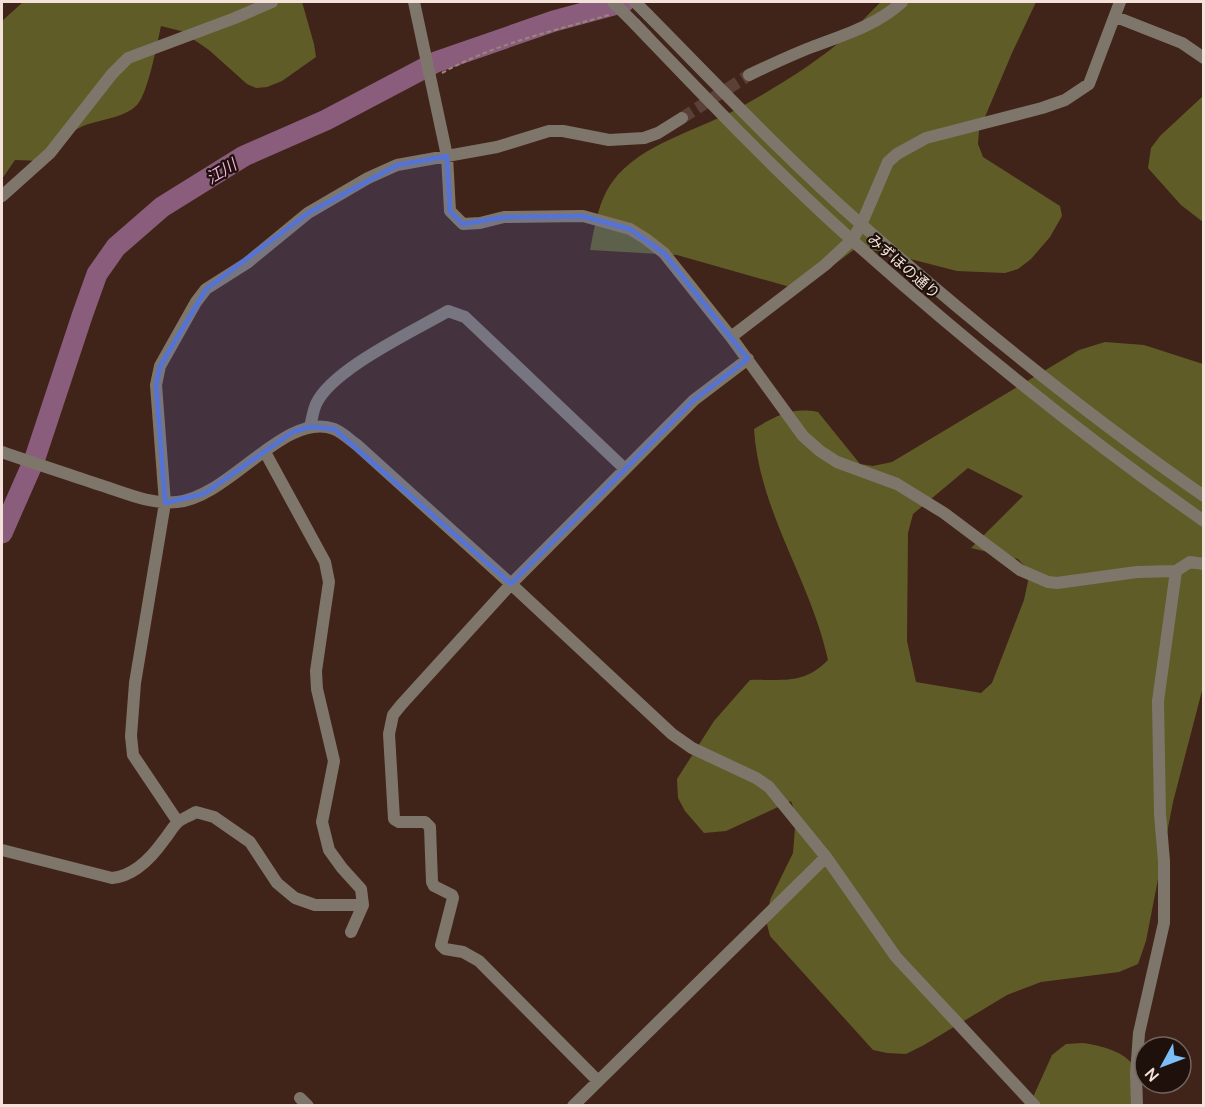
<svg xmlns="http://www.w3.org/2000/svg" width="1205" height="1107" viewBox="0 0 1205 1107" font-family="Manrope,'Noto Sans JP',sans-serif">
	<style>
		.forest { fill: #605c27; fill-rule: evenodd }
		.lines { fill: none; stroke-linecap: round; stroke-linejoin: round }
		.river { stroke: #8b5d7c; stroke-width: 21 }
		.minor-tunnel { stroke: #5b4037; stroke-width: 12; stroke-dasharray: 12 6; stroke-linecap: butt }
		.path { stroke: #9c857c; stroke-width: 2; stroke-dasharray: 4.5 3; stroke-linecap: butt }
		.minor { stroke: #7f766b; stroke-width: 12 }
		.tertiary { stroke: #7f766b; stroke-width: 12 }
		.tertiary-bridge { stroke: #7f766b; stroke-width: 12 }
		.marked { fill: #5373d8; fill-opacity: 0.2; stroke: #5373d8; stroke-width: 4.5; stroke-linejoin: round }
		.labels { text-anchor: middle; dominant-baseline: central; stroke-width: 4.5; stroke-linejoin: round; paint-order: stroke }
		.street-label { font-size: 15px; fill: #f4e1da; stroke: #1e110c }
		.water-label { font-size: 16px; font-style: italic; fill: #f7afdf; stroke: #1e110c }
	</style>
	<rect width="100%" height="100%" fill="#40241a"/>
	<!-- forest -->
	<path class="forest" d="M23 2H302L314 44 316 57 282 81 267 87 256 88 247 84 209 50 181 31 161 26C157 44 148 93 137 105 123 119 98 119 81 127 65 134 55 149 44 161L15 160 2 179V21Z
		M881 2H1036L1012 53 979 131 978 144 983 157 1060 206 1062 216 1050 237 1031 259 1018 269 1005 273 957 271 879 251 855 249 804 287H790L677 255 590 250C595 227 598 201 613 181 640 144 699 130 739 108 775 88 818 62 849 34 860 24 870 12 881 2Z
		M1203 96V222L1181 205 1148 168 1151 148 1160 136Z
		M1105 342 1144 345 1203 364V687L1173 802 1146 941 1138 964 1119 972 1041 982 1007 995 924 1045 906 1054 887 1053 873 1050 770 936 767 924 770 900 793 853 796 815 791 801 726 831 704 833 685 811 678 798 677 779 714 721 750 680C782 679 804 685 828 660 811 581 759 511 754 429 776 416 791 407 818 412L860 464 873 466 892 462 1079 350ZM968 468 1023 496 971 548 1018 559 1030 572 1024 600 992 683 981 693 916 682 907 641 908 533 913 514Z
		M1083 1043C1099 1045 1127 1052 1134 1067 1139 1078 1139 1094 1141 1105L1029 1106 1052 1055 1066 1044Z"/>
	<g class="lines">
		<!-- river -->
		<path class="river" d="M2 533 35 458 82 316 97 274 116 247 162 207 244 156 326 120 436 62 554 21 624 2"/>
		<!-- minor-tunnel -->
		<path class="minor-tunnel" d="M682 118 749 75"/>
		<!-- path -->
		<path class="path" d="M442 73C494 44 553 31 609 15"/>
		<!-- minor -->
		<path class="minor" d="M414 2 447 156 450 211 463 224 480 223 504 217 583 216 630 229 646 239 664 253 731 337 803 436 820 451 837 462 897 484 944 513 1020 570 1048 582 1057 583 1137 572 1176 571 1190 562 1204 564
			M1116 17 1182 43 1204 58
			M749 75C770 65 791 55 812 47 844 35 877 25 902 2
			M2 196 50 153 112 74 128 58 235 18 272 2
			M731 337 825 265 852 240 861 225 888 162 897 154 926 138 1042 108 1065 100 1089 84 1120 2
			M310 427C312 419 313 411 316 404 332 369 414 331 448 311L465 317 625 469
			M2 452C33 463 65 473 97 484 123 492 150 505 177 502 230 497 284 411 334 429 342 432 350 440 357 445L511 584 672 734 692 748 756 778 769 787 826 857 896 957 1035 1106
			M265 452 325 562 329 582 316 671 317 689 334 761 322 822 329 850 342 868 361 889 363 905 351 932
			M178 822 133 755 131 736 135 683 165 503 156 385 160 366 196 302 206 289 247 263 308 213 368 178 397 165 497 147 549 131H563L609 140 644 138 658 133 682 118
			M2 850 112 878C135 876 152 857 164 840 169 834 173 826 179 821 184 818 191 815 196 812L214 817 250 842 277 883 295 898 315 905H363
			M598 1081 479 961 463 952 445 949 441 945 453 898 452 895 434 886 432 882 430 827 425 822H399L394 819 389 734 393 715 401 705 511 584 694 400 748 359
			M300 1098 308 1106
			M573 1106 826 857
			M1137 1106 1136 1074 1139 1033 1164 923V861L1160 814 1158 701 1176 571"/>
		<!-- tertiary -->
		<path class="tertiary" d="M648 15C718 86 787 159 862 225 971 321 1084 413 1204 496
			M635 24C706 98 777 173 853 241 965 341 1081 435 1204 521"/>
		<!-- tertiary-bridge -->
		<path class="tertiary-bridge" d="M613 2 635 24
			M635 2 648 15"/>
	</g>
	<!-- marked area -->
	<path class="marked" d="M447 156 450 211 463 224 504 217 583 216 630 229 664 253 748 359 694 400 511 584 334 429 310 427 293 432 204 494 165 503 156 385 160 366 206 289 308 213 397 165Z"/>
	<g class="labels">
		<!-- street labels -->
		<g class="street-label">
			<text transform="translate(904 266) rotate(41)">みずほの通り</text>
		</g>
		<!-- water labels -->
		<g class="water-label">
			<text transform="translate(221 171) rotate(-31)">江川</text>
		</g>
	</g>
	<!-- border -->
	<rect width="1205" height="1107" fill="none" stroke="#f4e1da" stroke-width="6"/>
	<!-- north arrow -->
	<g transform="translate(1163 1065) rotate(229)"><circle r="28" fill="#1e110c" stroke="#74645e" stroke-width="1.5"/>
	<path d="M0-4.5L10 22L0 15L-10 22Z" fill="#7bbef8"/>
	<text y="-9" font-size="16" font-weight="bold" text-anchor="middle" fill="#f4e1da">N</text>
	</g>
</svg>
